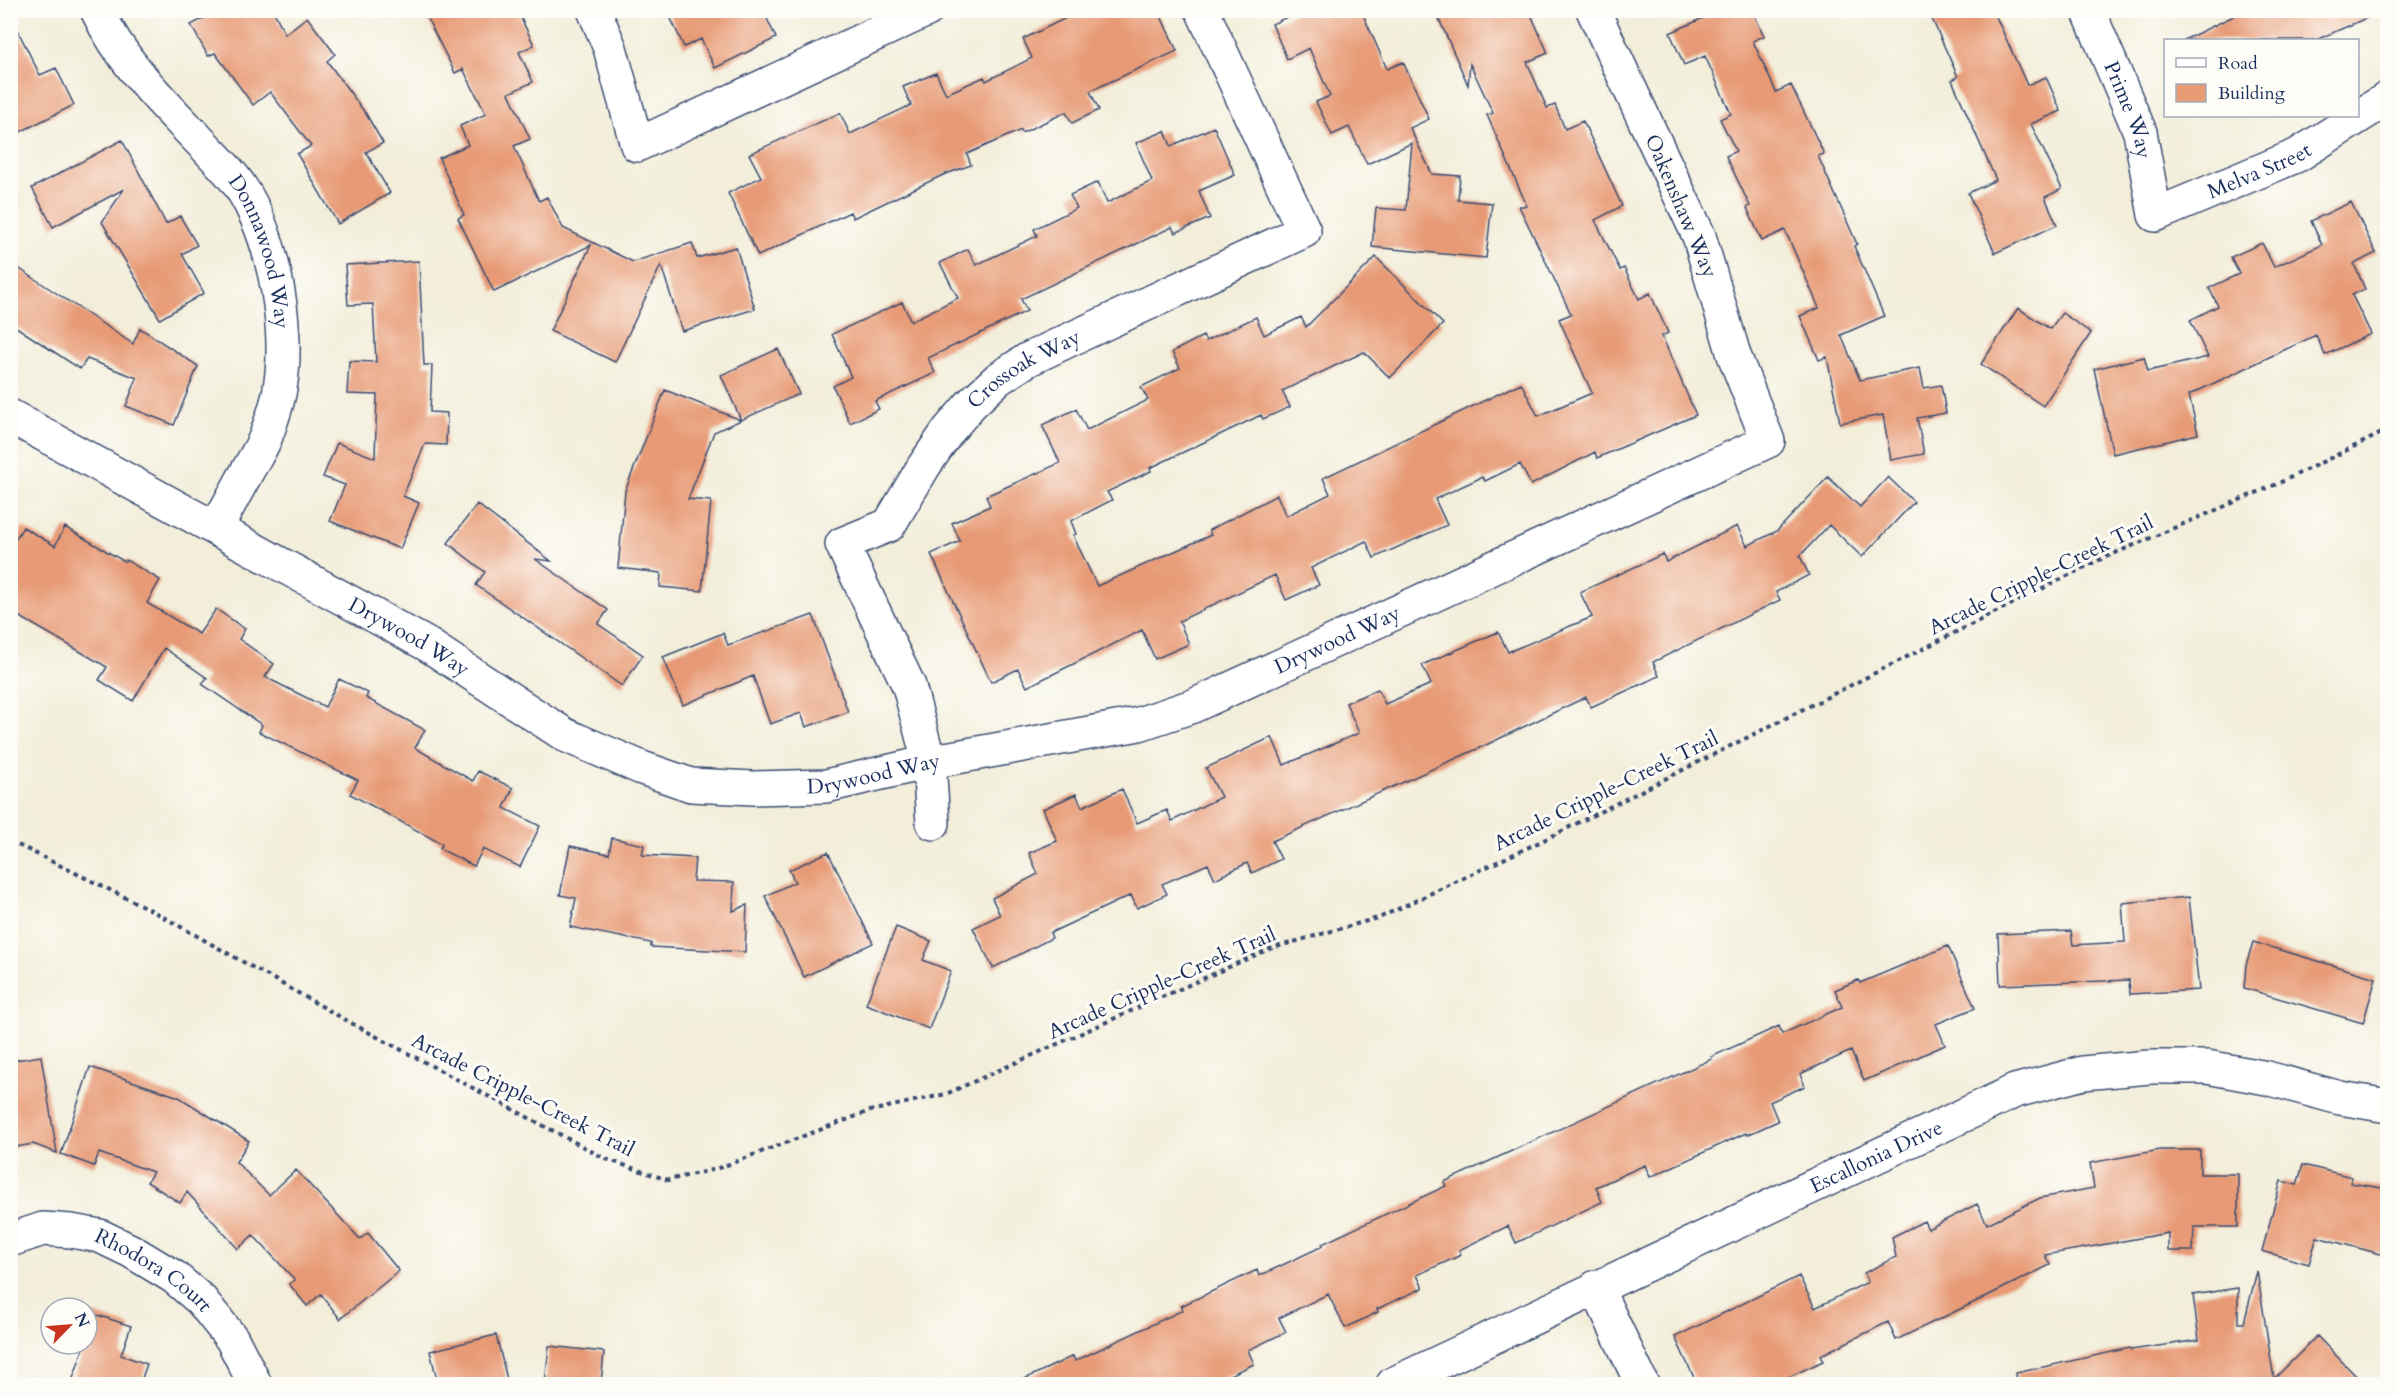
<svg xmlns="http://www.w3.org/2000/svg" width="2398" height="1395" viewBox="0 0 2398 1395" font-family="Cardo,serif">
	<style>
		.building { fill: #e79a74 }
		.lines { fill: none; stroke-linecap: round; stroke-linejoin: round }
		.minor-casing { stroke: #3b4c71; stroke-width: 36 }
		.path { stroke: #3b4c71; stroke-width: 4; stroke-dasharray: 4.5 4.5; stroke-linecap: butt }
		.minor { stroke: #fff; stroke-width: 33 }
		.labels { text-anchor: middle; dominant-baseline: central; stroke-width: 6; stroke-linejoin: round; paint-order: stroke }
		.street-label { font-size: 21px; fill: #1b2f5e; stroke: #fdfcf7 }
	</style>
	<rect width="100%" height="100%" fill="#fdfcf7"/>
	<filter id="ink" filterUnits="userSpaceOnUse"><feTurbulence type="fractalNoise" baseFrequency=".0167" numOctaves="2"/><feDisplacementMap in="SourceGraphic" scale="12" xChannelSelector="R" yChannelSelector="G"/><feConvolveMatrix kernelMatrix="1 2 1 2 8 2 1 2 1" color-interpolation-filters="sRGB"/></filter>
	<filter id="wash" filterUnits="userSpaceOnUse"><feTurbulence type="fractalNoise" baseFrequency=".008" numOctaves="4" result="noise"/><feDisplacementMap in="SourceGraphic" scale="24" xChannelSelector="R" yChannelSelector="G"/><feGaussianBlur stdDeviation="1.35" result="paint"/><feColorMatrix in="noise" values="0 0 0 0 0 0 0 0 0 0 0 0 0 0 0 0 0 1.4 0 .05"/><feComposite in="paint" operator="in"/></filter>
	<g filter="url(#wash)">
		<rect width="100%" height="100%" fill="#f2eeda"/>
		<g id="blocks">
			<!-- building -->
			<path class="building" d="M219 10H273L285 34 307 17 335 54 327 61 366 114 383 143 366 152 390 193 338 224 297 154 311 146 270 92 253 105 215 53 208 56 191 25Z
				M423 10H517L534 45 519 52 533 82 509 93 530 139 514 146 539 201 547 197 563 228 633 262 692 243 697 258 736 247 755 309 682 331 661 265 615 362 550 331 591 245 494 292 458 218 464 215 439 158 468 145 460 126 486 114 463 69 455 73Z
				M667 10H763L776 38 715 68 701 39 684 47Z
				M1082 10H1158L1177 51 1090 91 1099 110 1072 123 1066 112 1022 133 1021 130 967 154 971 165 943 175 853 218 850 212 758 256 728 193 761 177 749 154 840 113 850 134 911 105 903 87 936 73 946 94 984 77 986 81 1032 58 1023 39Z
				M1302 10H1361L1387 69 1403 62 1429 119 1410 128 1432 174 1460 176 1458 200 1492 203 1486 258 1372 247 1376 208 1406 210 1412 143 1367 164 1349 127 1332 135 1316 102 1330 96 1309 48 1287 59 1272 24Z
				M1435 10H1529L1548 53 1527 62 1547 108 1555 105 1565 129 1583 121 1622 206 1595 220 1620 270 1624 268 1639 299 1650 293 1668 333 1662 336 1696 415 1597 458 1595 452 1531 485 1520 464 1485 481 1482 477 1435 499 1447 525 1374 558 1366 541 1311 568 1319 585 1286 600 1275 575 1179 621 1189 644 1155 659 1142 630 1027 687 1018 669 991 682 931 554 960 541 952 523 990 506 986 496 1060 463 1042 425 1076 409 1087 430 1148 400 1141 387 1180 368 1172 352 1203 336 1206 341 1256 317 1264 335 1301 317 1306 327 1376 257 1443 324 1390 378 1364 352 1282 391 1290 407 1263 419 1261 415 1150 468 1151 471 1107 492 1112 500 1071 521 1076 534 1073 535 1097 586 1211 535 1209 530 1277 495 1286 516 1330 494 1323 478 1521 383 1538 416 1592 393 1559 319 1571 314 1519 206H1527L1487 115 1493 113 1470 64 1468 85Z
				M1721 10H1752L1764 36 1753 41 1776 92 1791 85 1824 154 1818 156 1857 244 1854 246 1884 316 1841 335 1860 380 1920 368 1924 388 1941 385 1946 413 1917 418 1924 454 1891 460 1883 415 1840 423 1827 357 1819 360 1800 316 1819 308 1785 230 1762 241 1747 208 1750 206 1726 156 1736 151 1720 119 1731 114 1705 56 1684 65 1670 33Z
				M1928 10H1993L2027 85 2046 77 2061 111 2031 124 2062 189 2045 197 2057 225 1995 253 1968 193 1996 180 1952 80 1958 77Z
				M2246 10H2385L2316 40H2184Z
				M10 15 40 75 56 68 74 105 10 137Z
				M1214 127 1235 175 1199 191 1210 218 1175 233 1172 227 1021 299 1027 311 928 358 935 373 875 401 879 409 850 423 833 386 851 377 832 334 902 302 911 321 958 298 940 263 968 249 976 265 1037 236 1034 229 1077 208 1070 195 1098 182 1107 203 1152 181 1136 143 1165 131 1171 146Z
				M122 140 166 224 180 216 197 245 182 254 204 293 160 319 102 222 124 189 53 227 32 188Z
				M2351 202 2376 253 2354 264 2365 289 2352 295 2371 334 2325 355 2316 335 2189 395 2198 434 2113 454 2094 369 2144 357 2148 371 2208 357 2190 320 2218 306 2209 288 2239 274 2231 257 2262 243 2274 267 2322 245 2311 221Z
				M419 261 424 365H432L430 412 447 413 446 445 425 444 403 496 419 503 400 549 330 521 345 485 323 477 337 443 375 458 377 395 347 394 349 361 376 362 373 304 348 305 345 265Z
				M20 269 133 344 140 328 198 366 174 425 126 406 137 378 87 359 80 369 10 323V283Z
				M2018 308 2050 329 2062 313 2091 333 2043 406 1981 364Z
				M778 349 799 394 741 420 721 375Z
				M665 390 741 420 714 432 688 499 711 501 702 591 660 587 661 573 618 568 625 491Z
				M1828 477 1860 507 1888 477 1914 502 1862 557 1829 525 1800 556 1809 575 1776 592 1780 600 1653 662 1659 676 1591 707 1586 697 1486 745 1272 841 1281 859 1252 873 1247 863 1215 879 1208 864 1162 884 1167 894 1137 908 1131 895 1050 933 1052 938 993 968 973 928 1000 915 992 898 1038 874 1029 853 1057 841 1043 809 1076 794 1082 807 1122 789 1137 823 1167 810 1172 821 1221 797 1206 768 1272 737 1284 765 1359 733 1346 703 1378 689 1385 704 1431 684 1422 665 1498 632 1508 652 1592 617 1580 592 1663 554 1666 562 1737 526 1747 546 1777 531Z
				M477 504 551 561 535 559 608 610 598 624 643 655 622 686 476 585 485 572 448 543Z
				M23 527 55 546 65 527 125 562 126 560 160 580 147 603 199 634 216 609 245 629 239 639 274 664 265 677 325 707 339 679 368 693 366 698 425 730 415 748 473 781 478 771 513 788 504 808 540 826 520 867 483 849 474 866 440 849 442 844 350 794 358 780 259 732 262 725 202 684 207 678 164 648 133 701 99 680 107 667 10 611V548Z
				M813 615 848 712 806 727 801 713 770 724 753 676 683 705 663 657 723 633 728 645Z
				M612 838 644 845 642 855 695 858 693 881 734 882 733 911 747 905 745 952 651 947V943L570 927 576 898 560 895 570 846 609 854Z
				M828 852 873 943 804 977 765 896 795 882 789 870Z
				M2189 897 2199 990 2130 994 2129 980 2000 985 1998 934 2071 931 2073 945 2125 942 2122 903Z
				M896 927 931 941 923 960 951 971 929 1029 866 1004Z
				M2253 942 2376 978 2363 1023 2244 988 2246 965Z
				M1948 946 1975 1008 1936 1024 1945 1045 1864 1081 1851 1051 1800 1074 1805 1086 1770 1102 1778 1121 1747 1135 1746 1133 1650 1177 1645 1165 1596 1187 1602 1202 1516 1243 1508 1226 1459 1250 1461 1255 1417 1275 1423 1288 1377 1309 1378 1312 1345 1328 1328 1294 1279 1318 1286 1332 1248 1350 1254 1364 1210 1384H1014L1073 1356 1075 1361 1183 1310 1181 1306 1257 1270 1259 1276 1323 1246 1322 1244 1446 1186 1444 1182 1712 1059 1711 1057 1779 1026 1782 1034 1842 1007 1835 990 1858 980 1860 983Z
				M41 1056 57 1153 33 1144 10 1148V1061Z
				M90 1067 179 1097 249 1141 236 1162 269 1195 296 1170 360 1239 368 1233 399 1271 340 1319 321 1294 307 1306 289 1284 295 1280 253 1235 238 1249 187 1192 180 1203 147 1182 153 1172 99 1153 94 1166 61 1154Z
				M2160 1150H2200V1174H2238V1227H2194L2193 1251H2168V1233L2045 1255 2050 1265 1977 1301 1896 1340 1888 1322 1821 1355 1823 1361 1774 1384H1697L1675 1337 1799 1276 1815 1308 1868 1282 1864 1273 1896 1257 1892 1237 1924 1221 1928 1229 1977 1204 1987 1224 2040 1198 2094 1188 2090 1163Z
				M2303 1165 2352 1177 2350 1183 2388 1189V1256L2317 1237 2309 1264 2262 1251 2281 1181 2297 1185Z
				M2257 1271 2274 1379 2317 1336 2364 1384H2017L2016 1373 2130 1348 2131 1350 2199 1340 2193 1295 2238 1288V1323H2244Z
				M94 1314 131 1326 121 1355 147 1364 140 1384H71L85 1344H87V1337Z
				M496 1335 507 1379 485 1384H438L430 1351Z
				M549 1346 604 1352 601 1384H545Z"/>
		</g>
	</g>
	<g filter="url(#ink)">
		<use href="#blocks" fill-opacity="0" stroke="#3b4c71" stroke-width="1.5"/>
		<g class="lines">
			<!-- minor casing -->
			<g class="minor-casing">
				<g id="minor">
					<path id="s1" d="M97 10C127 74 183 121 229 172 272 220 291 326 280 388 278 404 271 421 266 436 262 447 255 458 249 468 238 488 227 508 216 528"/>
					<path d="M594 10 610 48 637 145 927 10"/>
					<path id="s2" d="M2088 10 2140 132 2155 215 2298 155 2388 98"/>
					<path id="s3" d="M10 416 428 645 565 735 642 768 691 785 753 788 826 786 929 762 1139 724 1193 706 1768 441 1734 355 1699 236 1593 10"/>
					<path id="s4" d="M933 823 929 762 909 686 842 544 889 525 924 466 948 431 971 404 998 379 1027 360 1071 339 1304 231 1202 10"/>
					<path id="s5" d="M10 1240 43 1229 71 1231 100 1236 131 1251 174 1277 201 1300 232 1339 255 1384"/>
					<path d="M1596 1287 1642 1384"/>
					<path id="s6" d="M1393 1384 2015 1091 2083 1073 2149 1067H2207L2267 1078 2340 1098 2388 1106"/>
				</g>
			</g>
			<!-- path -->
			<path class="path" d="M10 841 151 910 353 1024 606 1159 668 1180 716 1169 870 1111 946 1094 1269 949 1381 917 1550 837 2099 560 2277 484 2388 430"/>
			<!-- minor -->
			<use href="#minor" class="minor"/>
		</g>
	</g>
	<g class="labels">
		<!-- street labels -->
		<g class="street-label">
			<text stroke="none"><textPath href="#s2" startOffset="108">Prime Way</textPath></text>
			<text stroke="none"><textPath href="#s2" startOffset="330">Melva Street</textPath></text>
			<text transform="translate(1681 206) rotate(67)">Oakenshaw Way</text>
			<text stroke="none"><textPath href="#s1" startOffset="297">Donnawood Way</textPath></text>
			<text stroke="none"><textPath href="#s4" startOffset="558">Crossoak Way</textPath></text>
			<text transform="translate(2041 575) rotate(-26)">Arcade Cripple-Creek Trail</text>
			<text stroke="none"><textPath href="#s3" startOffset="456">Drywood Way</textPath></text>
			<text stroke="none"><textPath href="#s3" startOffset="1446">Drywood Way</textPath></text>
			<text stroke="none"><textPath href="#s3" startOffset="960">Drywood Way</textPath></text>
			<text transform="translate(1606 791) rotate(-26)">Arcade Cripple-Creek Trail</text>
			<text transform="translate(1162 983) rotate(-24)">Arcade Cripple-Creek Trail</text>
			<text transform="translate(523 1095) rotate(27)">Arcade Cripple-Creek Trail</text>
			<text stroke="none"><textPath href="#s6" startOffset="534">Escallonia Drive</textPath></text>
			<text stroke="none"><textPath href="#s5" startOffset="156">Rhodora Court</textPath></text>
		</g>
	</g>
	<!-- margin -->
	<rect width="2398" height="1395" fill="none" stroke="#fdfcf7" stroke-width="36"/>
	<!-- legend -->
	<rect x="2164" y="39" width="195" height="78" fill="#fdfcf7" stroke="#a3aaba" stroke-width="1.5"/>
	<rect x="2176" y="58" width="30" height="9" fill="#ffffff" stroke="#a3aaba" stroke-width="1.5"/>
	<text x="2218" y="69" font-size="18" fill="#1b2f5e">Road</text>
	<rect x="2176" y="84" width="30" height="18" fill="#e79a74" stroke="#a3aaba" stroke-width="1.5"/>
	<text x="2218" y="99" font-size="18" fill="#1b2f5e">Building</text>
	<!-- north arrow -->
	<g transform="translate(69 1326) rotate(65)"><circle r="28" fill="#fdfcf7" stroke="#a3aaba" stroke-width="1.5"/>
	<path d="M0-4.5L10 22L0 15L-10 22Z" fill="#c8321e"/>
	<text y="-9" font-size="16" font-weight="bold" text-anchor="middle" fill="#1b2f5e">N</text>
	</g>
</svg>
